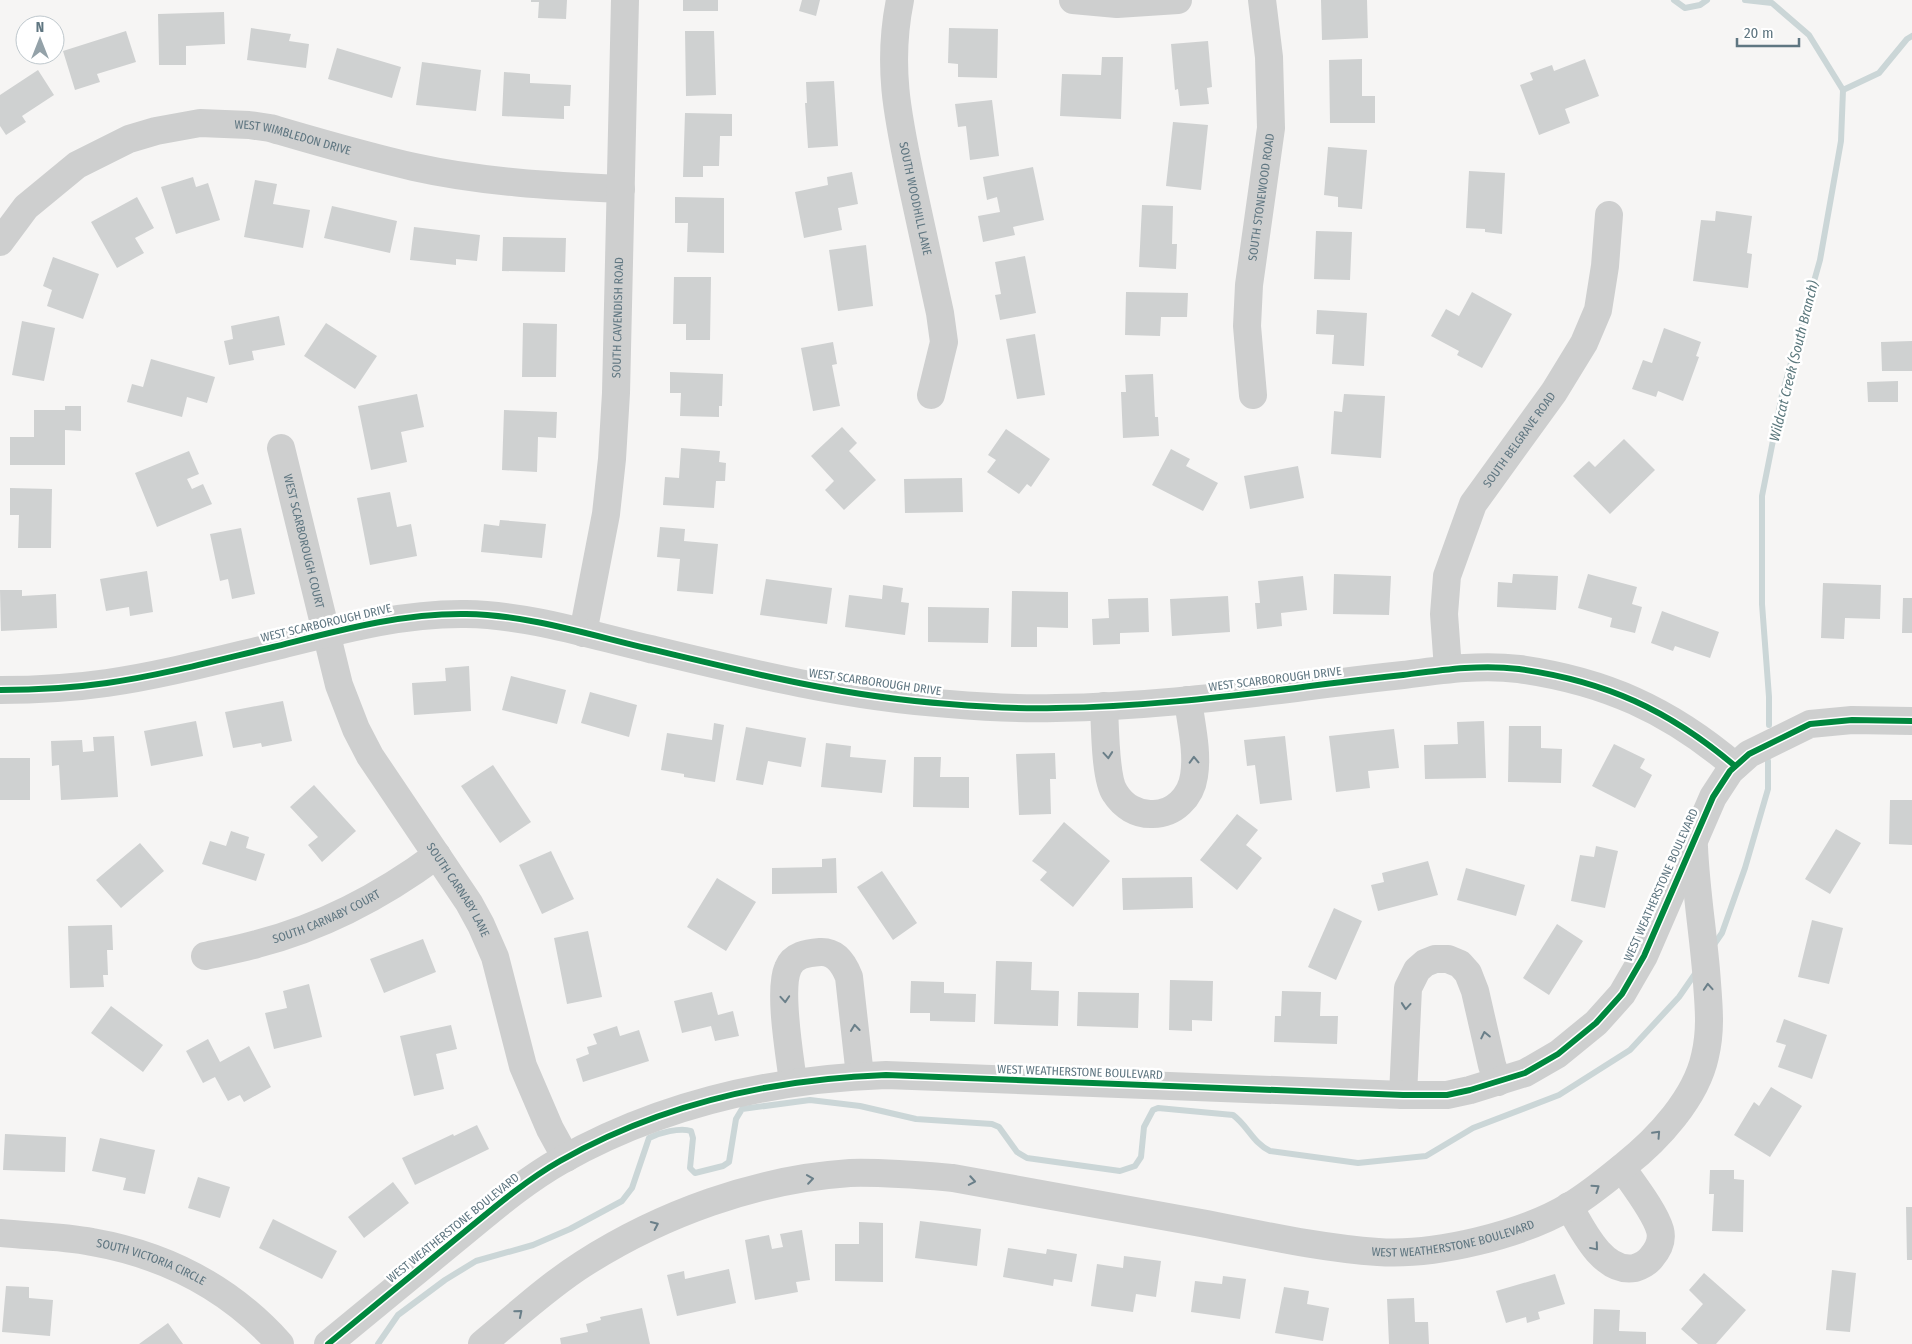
<svg xmlns="http://www.w3.org/2000/svg" width="1912" height="1344" viewBox="0 0 1912 1344" font-family="'Fira Sans Condensed',sans-serif">
	<style>
		.lines { fill: none; stroke-linecap: round; stroke-linejoin: round }
		.stream { stroke: #cbd6d7; stroke-width: 6 }
		.building { fill: #cfd1d1 }
		.minor { stroke: #cecfcf; stroke-width: 28 }
		.cycleway-casing { stroke: #fff; stroke-width: 9 }
		.cycleway { stroke: #00873e; stroke-width: 6 }
		.oneway { stroke: #6a7f89 }
		.labels { text-anchor: middle; dominant-baseline: central; stroke-width: 5; stroke-linejoin: round; paint-order: stroke }
		.street-label { font-size: 12px; fill: #5f7681; stroke: #fff }
		.water-label { font-size: 14px; font-style: italic; fill: #5a777c; stroke: #fff }
	</style>
	<rect width="100%" height="100%" fill="#f6f5f4"/>
	<g class="lines">
		<!-- stream -->
		<path class="stream" d="M1674 0 1685 8 1700 5 1707 0
			M1745 0 1772 3 1809 35 1843 90
			M1769 725V697L1762 604V496L1782 395 1820 260 1841 141 1843 90 1879 73 1907 39 1912 36
			M1713 946 1722 933 1745 868 1768 789V761
			M378 1344 398 1315 445 1280 476 1261 533 1245 570 1229 622 1201 632 1188 649 1138C659 1133 680 1127 691 1131L693 1138 690 1168 695 1173 723 1166 729 1162 736 1119 742 1109 810 1100 860 1106 916 1119 992 1124 999 1127 1017 1152 1027 1158 1120 1171 1135 1166 1141 1157 1144 1127 1153 1110 1158 1108 1233 1115C1248 1126 1253 1143 1270 1151L1358 1163 1426 1156 1473 1128 1559 1095 1630 1050 1679 997 1697 971"/>
	</g>
	<!-- building -->
	<path class="building" d="M531 0H567L566 19 538 18 539 2H531Z
		M683 0H718V11H683Z
		M802 0H820L816 16 799 11Z
		M1321 0H1367L1368 38 1322 40Z
		M224 12 225 44 186 46V65H159L158 14Z
		M251 28 291 34 289 41 309 44 306 68 247 60Z
		M949 28 998 29 997 78 958 77V64L948 63Z
		M126 31 136 62 97 74 100 82 75 90 63 51Z
		M685 31H714L716 95 686 96Z
		M1208 41 1212 87 1207 88 1209 104 1180 106 1178 89 1175 90 1171 44Z
		M337 48 401 67 392 98 328 79Z
		M1102 57H1123L1121 119 1060 116 1062 74 1101 75Z
		M1362 59V96H1375V123H1330L1329 60Z
		M1585 59 1599 96 1565 109 1570 123 1539 135 1520 85 1533 80 1530 73 1552 65 1554 71Z
		M422 62 481 70 476 111 416 105Z
		M38 70 54 95 22 116 26 122 6 135 0 126V95Z
		M504 72 530 74V83L571 85 570 106H564V119L502 116Z
		M834 81 838 146 808 148 805 103H807L806 82Z
		M992 100 999 156 970 160 966 126 958 127 955 104Z
		M685 113 732 114V136H720L719 166H703V177H683Z
		M1173 122 1208 125 1201 190 1166 186Z
		M1328 147 1367 150 1362 209 1338 207V197L1324 195Z
		M1033 167 1044 220 1013 227 1015 235 983 242 978 216 1000 212 997 197 987 200 983 177Z
		M1469 171 1505 173 1502 234 1485 232V229L1466 228Z
		M852 172 858 204 838 208 842 230 804 238 795 192 828 185 827 177Z
		M193 177 196 187 208 183 220 220 176 234 161 187Z
		M255 180 277 184 273 204 310 210 303 248 244 237Z
		M137 197 154 228 135 238 144 253 117 268 91 222Z
		M675 197 724 198V253L687 252 688 223H675Z
		M1142 205 1173 206 1172 244H1177L1176 269 1139 267Z
		M332 206 397 221 390 253 324 238Z
		M1716 211 1752 216 1747 253 1752 254 1748 288 1693 281 1701 220 1715 221Z
		M414 227 480 235 477 261 456 259V265L410 260Z
		M1316 231 1352 232 1350 280 1314 279Z
		M503 237 566 238 565 272 502 271Z
		M866 245 873 306 838 311 829 250Z
		M1025 256 1036 313 1000 320 995 295 1001 294 995 262Z
		M53 257 99 274 83 319 47 306 52 290 43 286Z
		M674 277H711L710 340H686V324H673Z
		M1126 292 1188 293 1187 317H1161L1160 336 1125 335Z
		M1472 292 1512 314 1482 368 1457 355 1459 351 1431 336 1446 309 1459 316Z
		M1317 310 1367 313 1364 366 1332 364 1334 335 1316 334Z
		M279 316 285 345 252 351 254 360 229 365 224 341 233 339 231 326Z
		M22 321 55 328 44 381 12 375Z
		M326 323 377 356 355 389 304 356Z
		M523 323 557 324 556 377H522Z
		M1664 328 1701 342 1696 356 1699 357 1683 401 1658 391 1656 397 1632 389 1643 360 1652 363Z
		M1035 334 1045 395 1017 399 1006 339Z
		M1912 341V371H1882L1881 342Z
		M833 342 837 364 832 365 840 406 813 411 801 348Z
		M151 359 215 377 207 403 187 397 182 417 127 402 132 384 143 387Z
		M670 372 723 374 722 406H719V417L680 416 681 393H670Z
		M1153 374 1155 417H1158L1159 436 1123 438 1121 392H1126L1125 375Z
		M1898 381V402H1868L1867 382Z
		M417 394 424 427 401 432 407 462 371 470 358 406Z
		M1344 394 1385 396 1381 458 1331 454 1334 411 1342 412Z
		M65 406H81V431L65 430V465H10V437H34V410H65Z
		M504 410 557 412 556 438 538 437 537 472 502 470Z
		M842 427 857 443 849 451 876 480 844 510 825 490 834 481 811 456Z
		M1006 429 1050 459 1031 487 1027 484 1019 494 987 472 996 460 988 455Z
		M1624 439 1655 470 1610 514 1573 476 1589 461 1595 467Z
		M681 448 720 451 719 462 726 463 725 481H716L714 508 663 505 665 477 679 478Z
		M1171 449 1190 459 1186 466 1218 483 1203 511 1152 485Z
		M189 451 199 474 187 479 192 489 203 484 212 504 157 527 135 473Z
		M1298 466 1304 498 1250 509 1244 476Z
		M962 478 963 512 905 513 904 479Z
		M10 488 52 489 51 548H18L19 515H10Z
		M390 492 397 527 411 524 417 556 370 565 357 498Z
		M500 520 546 524 542 558 481 552 484 524 499 526Z
		M660 527 685 529 684 541 718 544 713 594 677 591 680 559 657 557Z
		M241 528 255 594 232 599 228 579 220 581 210 534Z
		M147 571 153 612 130 616 129 607 106 611 100 579Z
		M1334 574 1391 576 1389 615 1333 614Z
		M1513 574 1558 576 1556 610 1497 607 1498 582 1512 583Z
		M1588 574 1637 587 1632 604 1642 607 1635 633 1610 627 1612 618 1578 608Z
		M1303 576 1307 610 1281 613 1282 626 1257 629 1255 603H1260L1258 581Z
		M766 579 832 588 827 624 760 615Z
		M1823 583 1881 585 1880 619 1845 618 1844 639 1821 638Z
		M883 585 903 588 901 602 909 603 905 635 845 627 849 595 882 599Z
		M0 590H22V596L56 594 57 628 1 631Z
		M1012 591 1068 592V628L1037 627V647H1011Z
		M1228 596 1230 632 1172 636 1170 599Z
		M1148 598 1149 632 1120 633V644L1093 645 1092 619 1109 618 1108 599Z
		M1903 598H1912V633H1902Z
		M928 607 989 608 988 643 928 642Z
		M1662 611 1719 632 1710 658 1675 646 1673 651 1651 643Z
		M469 666 471 711 414 715 412 683 446 681 445 668Z
		M511 676 566 690 557 724 502 710Z
		M590 692 637 705 629 737 581 723Z
		M283 701 292 741 262 747 261 743 233 748 225 712Z
		M196 721 203 756 151 766 144 731Z
		M1484 721 1486 778 1425 779 1424 745 1458 744 1457 722Z
		M714 723 724 725 715 782 684 777V774L661 770 667 733 712 740Z
		M1509 726H1541V748L1562 749 1561 783 1508 782Z
		M746 727 806 738 801 767 768 761 763 785 736 780Z
		M1394 729 1399 768 1368 771 1370 788 1336 792 1329 736Z
		M114 736 118 797 61 800 59 765 52 766 51 741 82 740 83 752 94 751 93 737Z
		M1285 736 1292 800 1260 804 1255 765 1247 766 1244 740Z
		M826 743 851 746 850 757 886 760 882 793 821 787Z
		M1614 744 1645 759 1640 768 1652 775 1635 808 1592 786Z
		M1055 753 1056 779H1050L1051 814 1019 815 1016 754Z
		M914 757H941L940 777H969V808L913 807Z
		M0 758H30V800H0Z
		M493 765 531 822 500 843 461 786Z
		M314 785 356 831 322 862 308 845 318 837 290 807Z
		M1890 800H1912V845L1889 844Z
		M1237 814 1258 830 1246 845 1262 858 1237 890 1200 860Z
		M1064 822 1110 861 1073 907 1040 880 1047 872 1032 861Z
		M1836 829 1861 843 1830 894 1805 879Z
		M231 831 249 837 246 848 265 854 256 881 202 864 210 841 226 846Z
		M140 843 164 871 121 908 96 880Z
		M1596 846 1618 851 1605 908 1571 901 1580 855 1594 857Z
		M551 851 574 899 542 914 519 865Z
		M836 858 837 893 772 894V868L822 867V859Z
		M1428 861 1438 895 1378 911 1371 885 1384 882 1382 873Z
		M1466 868 1525 885 1516 916 1457 900Z
		M882 871 917 923 893 940 857 887Z
		M1192 877 1193 908 1123 910 1122 878Z
		M717 878 756 902 726 951 687 927Z
		M1334 908 1362 921 1336 980 1308 967Z
		M1812 920 1843 928 1829 984 1798 977Z
		M1557 924 1583 941 1549 995 1523 978Z
		M112 925 113 950H107L108 975H103L104 987 70 988 68 926Z
		M588 931 602 997 567 1004 554 938Z
		M423 939 436 972 384 993 370 959Z
		M996 961 1032 962 1031 990 1059 991 1058 1026 994 1024Z
		M1170 980 1213 981 1212 1021 1192 1020V1031L1169 1030Z
		M911 981 944 982V993L976 994 975 1022 930 1021V1013H910Z
		M309 984 322 1037 274 1049 265 1013 287 1008 283 991Z
		M1282 991 1321 992 1320 1016H1338L1337 1044 1274 1042 1275 1016H1281Z
		M712 992 718 1015 733 1011 739 1036 715 1041 711 1026 682 1033 674 1001Z
		M1078 992 1139 993 1138 1028 1077 1026Z
		M111 1006 163 1045 143 1072 91 1033Z
		M1784 1019 1827 1035 1812 1079 1778 1067 1786 1045 1776 1042Z
		M451 1025 457 1049 436 1054 444 1089 414 1096 400 1036Z
		M617 1026 620 1036 639 1030 649 1061 583 1082 576 1059 589 1054 587 1047 597 1044 593 1034Z
		M208 1039 220 1062 249 1046 271 1087 244 1102 240 1095 228 1101 215 1077 203 1083 186 1051Z
		M1771 1087 1802 1106 1770 1157 1734 1135 1754 1102 1759 1106Z
		M477 1125 489 1149 415 1185 402 1158 453 1134 454 1136Z
		M5 1134 66 1137 65 1172 3 1170Z
		M100 1138 155 1150 145 1194 123 1190 126 1178 92 1171Z
		M1710 1170H1734V1179L1744 1180 1743 1232 1712 1231 1714 1194H1709Z
		M198 1177 230 1187 220 1218 188 1208Z
		M393 1182 409 1203 364 1238 348 1217Z
		M1906 1207H1912V1260H1907Z
		M273 1219 337 1251 322 1279 259 1248Z
		M920 1221 981 1229 977 1266 915 1258Z
		M859 1222 883 1223V1282L835 1281V1244H859Z
		M802 1230 810 1280 796 1282 798 1292 755 1300 745 1240 769 1235 772 1249 783 1247 780 1234Z
		M1008 1248 1046 1254 1047 1249 1077 1254 1072 1282 1054 1279 1053 1286 1003 1277Z
		M1124 1256 1161 1261 1156 1297 1136 1294 1133 1312 1091 1306 1097 1264 1123 1268Z
		M729 1269 736 1303 677 1316 667 1275 684 1271 685 1279Z
		M1832 1270 1856 1273 1850 1332 1826 1330Z
		M1704 1273 1746 1310 1716 1344H1698L1681 1329 1703 1304 1689 1290Z
		M1555 1274 1565 1304 1538 1312 1540 1319 1527 1323 1526 1317 1506 1323 1496 1291Z
		M1223 1276 1246 1279 1240 1319 1191 1312 1195 1281 1222 1284Z
		M6 1286 29 1287V1298L53 1300 50 1336 2 1332Z
		M1284 1287 1309 1291 1307 1304 1329 1308 1323 1341 1275 1333Z
		M1414 1298 1415 1322H1428L1429 1344H1389L1387 1299Z
		M642 1308 650 1344H561L560 1338 588 1332 586 1324 601 1320 600 1317Z
		M1594 1309 1620 1310 1619 1331 1646 1332V1344H1593Z
		M168 1323 183 1344H139Z"/>
	<g class="lines">
		<!-- minor -->
		<g class="minor">
			<path id="s1" d="M900 0C886 69 899 122 913 189 922 230 931 271 940 313L944 342 931 395"/>
			<path d="M1073 0 1117 4 1178 0"/>
			<path id="s2" d="M0 242 26 207 77 165 129 139 156 131 200 123 249 125 270 128C318 142 365 156 414 167 481 182 552 186 621 189"/>
			<path id="s3" d="M1253 395 1247 326 1249 285 1271 128 1269 57 1262 0"/>
			<path id="s4" d="M281 448 339 685 356 729 370 756 469 903 481 925 495 957 523 1066 550 1129 566 1158"/>
			<path id="s5" d="M583 633 606 514 612 459 616 393 625 0"/>
			<path id="s6" d="M1448 669 1444 614 1447 576 1473 504 1554 392 1584 343 1598 310 1605 266 1609 215"/>
			<path d="M0 690C36 690 72 688 107 683 163 675 218 660 273 647 337 631 400 613 466 614 529 615 590 635 650 649 749 673 847 697 949 704 984 707 1021 709 1056 708 1136 707 1216 698 1296 688 1332 683 1367 679 1403 675 1441 670 1480 664 1519 669 1605 681 1669 710 1735 766"/>
			<path d="M1104 706C1105 725 1105 779 1115 793 1123 806 1137 815 1153 814 1174 814 1191 797 1194 776 1198 752 1191 724 1188 700"/>
			<path id="s7" d="M205 956C223 952 240 949 257 944 323 927 383 895 437 855"/>
			<path d="M793 1082C790 1057 778 990 788 968 793 955 807 953 820 952 836 951 844 964 849 977L860 1076"/>
			<path d="M1403 1095 1408 988 1417 970 1425 963 1435 959H1448L1460 964 1468 973 1475 991 1492 1065 1498 1082"/>
			<path d="M1569 1206C1582 1229 1603 1274 1635 1268 1641 1266 1647 1263 1651 1258 1658 1250 1663 1241 1660 1230 1655 1212 1633 1184 1622 1168"/>
			<path id="s8" d="M0 1233C30 1236 62 1236 92 1242 166 1255 229 1287 280 1344"/>
			<path d="M328 1344C371 1309 414 1273 457 1238 490 1211 523 1182 560 1161 661 1104 770 1079 886 1075L1403 1095H1447L1470 1090 1525 1073 1558 1054 1596 1023 1622 994 1644 956 1713 797 1730 771 1749 754 1810 724 1852 720 1912 721"/>
			<path id="s9" d="M482 1344C515 1317 547 1287 583 1264 661 1214 757 1179 850 1173 885 1172 918 1175 953 1178 1035 1193 1118 1208 1201 1223 1259 1234 1319 1248 1378 1252 1434 1256 1522 1235 1570 1206 1590 1194 1608 1179 1625 1165 1658 1139 1696 1098 1705 1056 1711 1031 1709 1009 1707 983 1704 938 1696 893 1694 847"/>
		</g>
		<!-- cycleway casing -->
		<g class="cycleway-casing">
			<path id="cycleway" d="M0 690C36 690 72 688 107 683 163 675 218 660 273 647 337 631 400 613 466 614 529 615 590 635 650 649 749 673 847 697 949 704 984 707 1021 709 1056 708 1136 707 1216 698 1296 688 1332 683 1367 679 1403 675 1441 670 1480 664 1519 669 1605 681 1669 710 1735 766
				M328 1344C371 1309 414 1273 457 1238 490 1211 523 1182 560 1161 661 1104 770 1079 886 1075L1403 1095H1447L1470 1090 1525 1073 1558 1054 1596 1023 1622 994 1644 956 1713 797 1730 771 1749 754 1810 724 1852 720 1912 721"/>
		</g>
		<!-- cycleway -->
		<use href="#cycleway" class="cycleway"/>
	</g>
	<!-- one-way arrows -->
	<defs><path id="oneway-chevron" d="M-2-3.5L2.5 0L-2 3.5" fill="none" stroke-width="1.6" stroke-linecap="round" stroke-linejoin="round" transform="scale(1.25)"/></defs>
	<g class="oneway">
		<use href="#oneway-chevron" transform="translate(1108 755) rotate(85)"/>
		<use href="#oneway-chevron" transform="translate(1194 760) rotate(-92)"/>
		<use href="#oneway-chevron" transform="translate(1708 987) rotate(-94)"/>
		<use href="#oneway-chevron" transform="translate(785 999) rotate(86)"/>
		<use href="#oneway-chevron" transform="translate(1406 1006) rotate(95)"/>
		<use href="#oneway-chevron" transform="translate(855 1028) rotate(-96)"/>
		<use href="#oneway-chevron" transform="translate(1485 1035) rotate(-102)"/>
		<use href="#oneway-chevron" transform="translate(1657 1134) rotate(-47)"/>
		<use href="#oneway-chevron" transform="translate(810 1179) rotate(-8)"/>
		<use href="#oneway-chevron" transform="translate(972 1181) rotate(10)"/>
		<use href="#oneway-chevron" transform="translate(1596 1188) rotate(-35)"/>
		<use href="#oneway-chevron" transform="translate(655 1225) rotate(-25)"/>
		<use href="#oneway-chevron" transform="translate(1595 1247) rotate(50)"/>
		<use href="#oneway-chevron" transform="translate(519 1313) rotate(-40)"/>
	</g>
	<g class="labels">
		<!-- street labels -->
		<g class="street-label">
			<text stroke="none"><textPath href="#s2" startOffset="335">WEST WIMBLEDON DRIVE</textPath></text>
			<text stroke="none"><textPath href="#s3" startOffset="199">SOUTH STONEWOOD ROAD</textPath></text>
			<text stroke="none"><textPath href="#s1" startOffset="201">SOUTH WOODHILL LANE</textPath></text>
			<text stroke="none"><textPath href="#s5" startOffset="318">SOUTH CAVENDISH ROAD</textPath></text>
			<text stroke="none"><textPath href="#s6" startOffset="249">SOUTH BELGRAVE ROAD</textPath></text>
			<text stroke="none"><textPath href="#s4" startOffset="96">WEST SCARBOROUGH COURT</textPath></text>
			<text transform="translate(326 623) rotate(-13)">WEST SCARBOROUGH DRIVE</text>
			<text transform="translate(1275 679) rotate(-7)">WEST SCARBOROUGH DRIVE</text>
			<text transform="translate(875 682) rotate(8)">WEST SCARBOROUGH DRIVE</text>
			<text transform="translate(1661 885) rotate(-66)">WEST WEATHERSTONE BOULEVARD</text>
			<text stroke="none"><textPath href="#s4" startOffset="482">SOUTH CARNABY LANE</textPath></text>
			<text stroke="none"><textPath href="#s7" startOffset="128">SOUTH CARNABY COURT</textPath></text>
			<text transform="translate(1080 1072) rotate(2)">WEST WEATHERSTONE BOULEVARD</text>
			<text transform="translate(453 1228) rotate(-39)">WEST WEATHERSTONE BOULEVARD</text>
			<text stroke="none"><textPath href="#s9" startOffset="1025">WEST WEATHERSTONE BOULEVARD</textPath></text>
			<text stroke="none"><textPath href="#s8" startOffset="155">SOUTH VICTORIA CIRCLE</textPath></text>
		</g>
		<!-- water labels -->
		<g class="water-label">
			<text transform="translate(1794 361) rotate(-76)">Wildcat Creek (South Branch)</text>
		</g>
	</g>
	<!-- north arrow -->
	<g transform="translate(40 40)"><circle r="24" fill="#ffffff" stroke="#bfc8cd"/>
	<path d="M0-4L9 19L0 12L-9 19Z" fill="#94a2a9"/>
	<text y="-8" font-size="14" font-weight="bold" text-anchor="middle" fill="#5f7681">N</text>
	</g>
	<!-- scale -->
	<path d="M1737 38v8h62v-8" fill="none" stroke="#5f7681" stroke-width="2.5"/>
	<text x="1744" y="38" font-size="15" fill="#5f7681" stroke="#ffffff" stroke-width="4" paint-order="stroke">20 m</text>
</svg>
